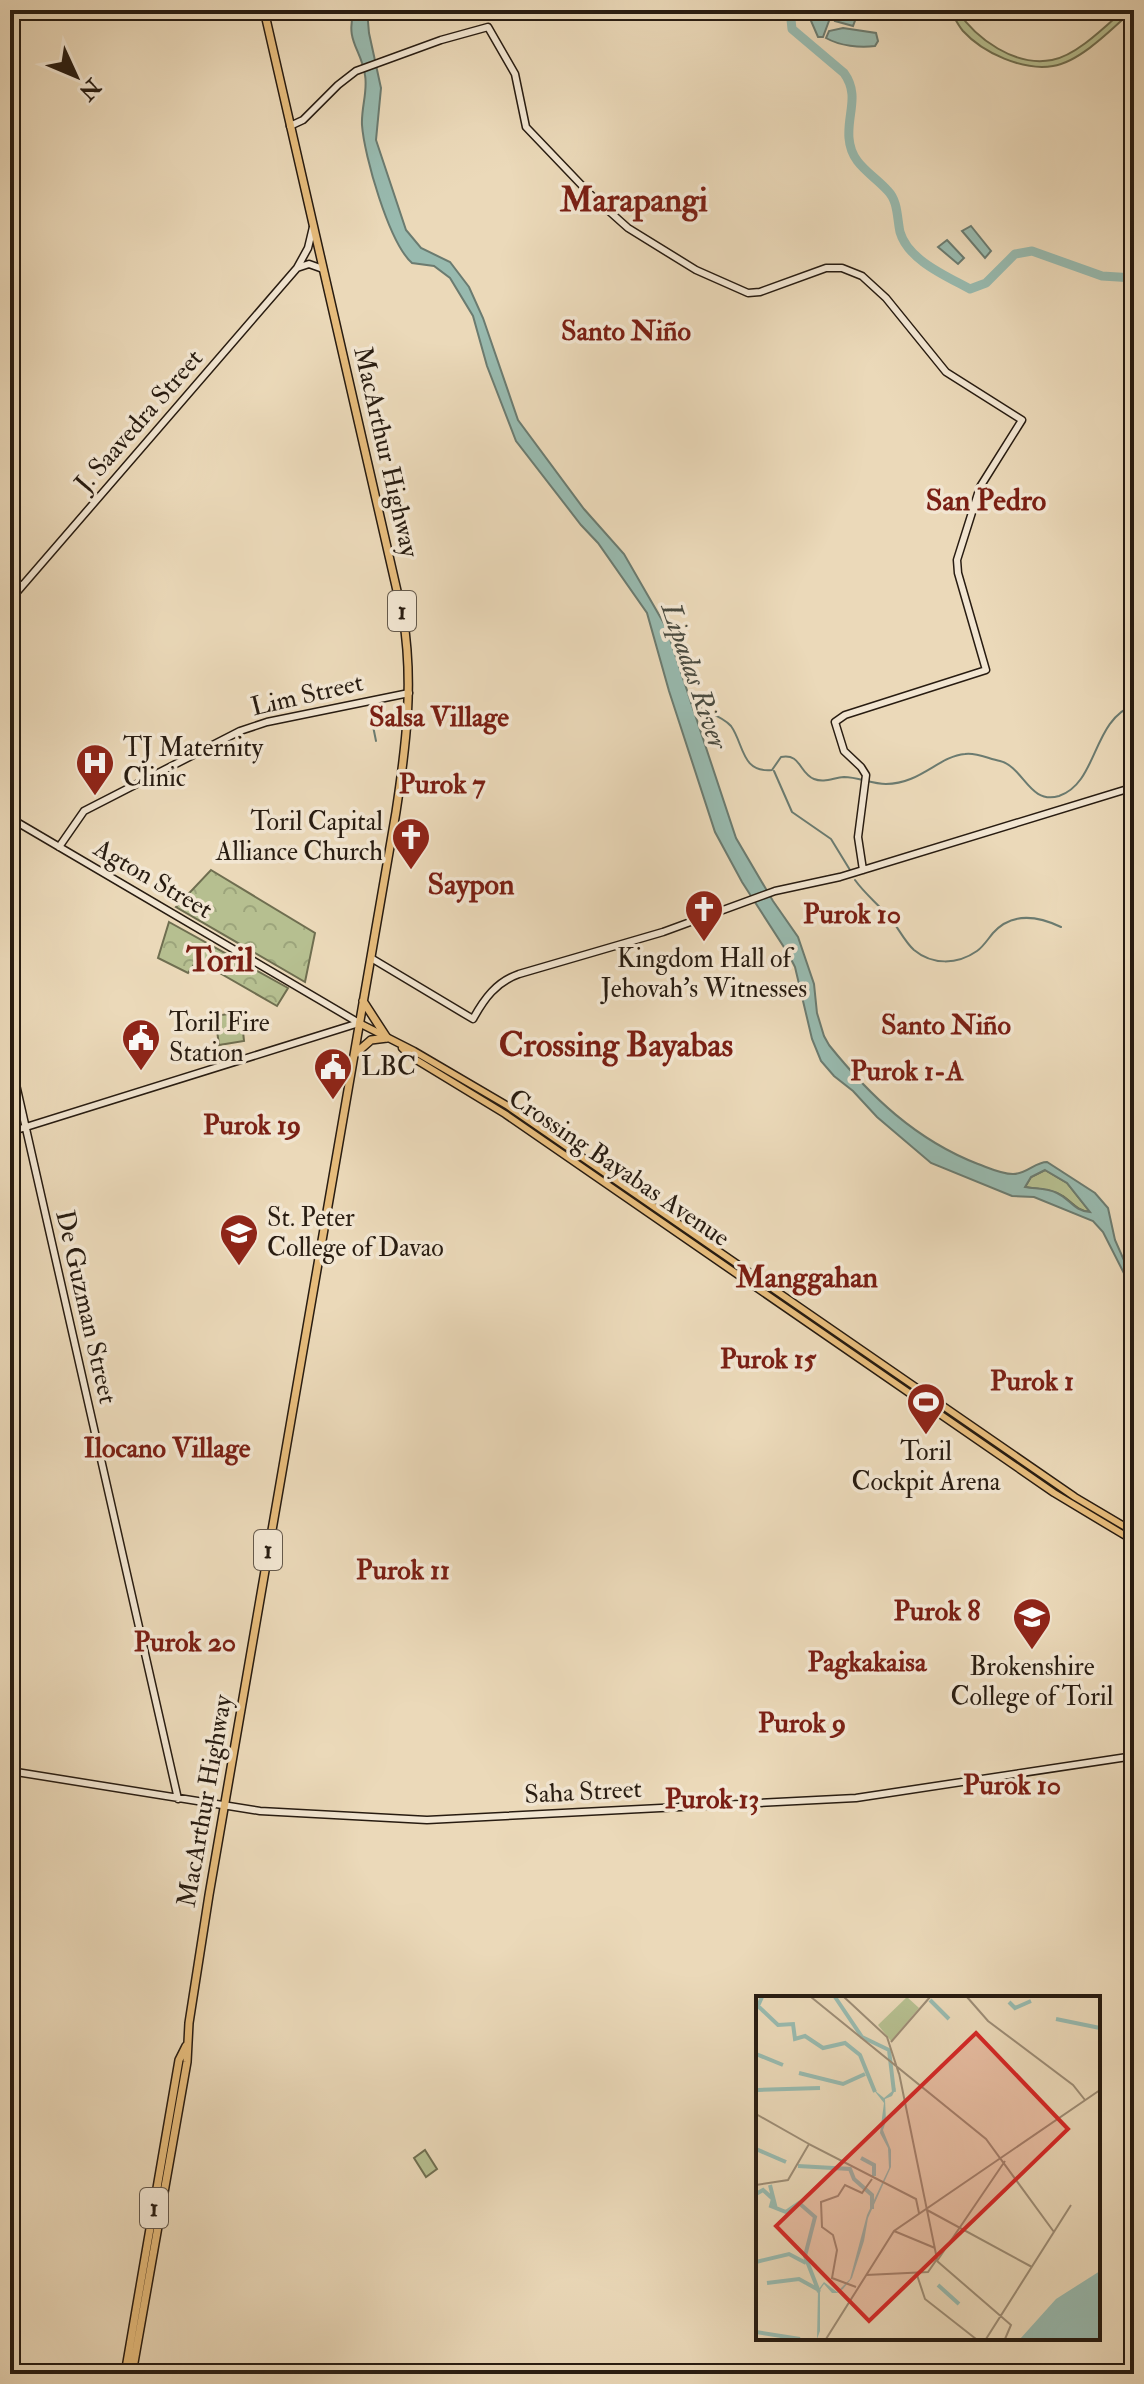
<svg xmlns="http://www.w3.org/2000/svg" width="1144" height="2384" viewBox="0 0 1144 2384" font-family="'IM FELL Double Pica',serif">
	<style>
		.green { fill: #b6bf90; stroke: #6f6e50; stroke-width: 2 }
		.forest { fill: url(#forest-crowns); stroke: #6f6e50; stroke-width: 2 }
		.water { fill: #98baaf; stroke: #6b7b70; stroke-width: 2; fill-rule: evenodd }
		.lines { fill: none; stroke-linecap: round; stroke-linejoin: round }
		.stream { stroke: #6b7b70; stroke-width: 2 }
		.river { stroke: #98baaf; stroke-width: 9 }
		.secondary-casing { stroke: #281c11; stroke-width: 9 }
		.primary-casing { stroke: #281c11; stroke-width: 9 }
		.highway-casing { stroke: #281c11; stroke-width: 10 }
		.secondary { stroke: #f2e6d2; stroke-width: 6 }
		.primary { stroke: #e6bc7c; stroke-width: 6 }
		.highway { stroke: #e6bc7c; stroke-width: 7 }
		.labels { text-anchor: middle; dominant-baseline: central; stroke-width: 7; stroke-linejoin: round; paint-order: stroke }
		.shield { fill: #f2e6d2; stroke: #65594b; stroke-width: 2 }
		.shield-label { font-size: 24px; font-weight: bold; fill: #281c11 }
		.street-label { font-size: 26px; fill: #281c11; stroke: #f2e6d2 }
		.poi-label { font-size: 26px; fill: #281c11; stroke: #f2e6d2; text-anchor: start }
		.neighbourhood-label { font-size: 28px; font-weight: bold; fill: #7a1f14; stroke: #f2e6d2 }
		.water-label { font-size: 28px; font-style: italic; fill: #4a4b40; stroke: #f2e6d2 }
		.quarter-label { font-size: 30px; font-weight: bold; fill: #7a1f14; stroke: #f2e6d2 }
		.district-label { font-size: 34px; font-weight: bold; fill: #7a1f14; stroke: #f2e6d2 }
		.inset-river { fill: none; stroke: #98baaf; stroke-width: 4 }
		.inset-road { fill: none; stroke: #9d8d76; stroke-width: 2 }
		.view { fill: #d62828; fill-opacity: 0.15; stroke: #d62828; stroke-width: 4 }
		.inset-edge { fill: none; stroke: #281c11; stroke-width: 4 }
	</style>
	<defs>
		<pattern id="forest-crowns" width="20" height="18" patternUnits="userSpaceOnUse" patternTransform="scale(2)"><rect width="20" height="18" fill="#b6bf90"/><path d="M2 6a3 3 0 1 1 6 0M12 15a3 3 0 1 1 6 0" fill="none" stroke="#9ca47b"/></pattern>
	</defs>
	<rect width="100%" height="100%" fill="#ebd9b9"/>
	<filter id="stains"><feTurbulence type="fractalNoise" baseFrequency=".0025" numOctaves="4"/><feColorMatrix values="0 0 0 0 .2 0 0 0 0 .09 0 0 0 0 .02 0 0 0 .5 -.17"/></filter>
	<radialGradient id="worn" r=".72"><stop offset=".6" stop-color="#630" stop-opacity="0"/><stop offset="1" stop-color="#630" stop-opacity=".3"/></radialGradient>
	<!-- green -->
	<path class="green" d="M950 10H957C976 39 1015 67 1052 60 1076 56 1106 26 1124 10H1133C1113 28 1080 62 1053 66 1023 71 983 53 963 31 958 25 954 17 950 10Z
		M241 1012 244 1041 219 1045 215 1016Z
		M1045 1170 1067 1183 1090 1212C1076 1210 1073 1203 1063 1196 1051 1189 1038 1189 1025 1187L1031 1177Z
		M425 2150 437 2169 426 2177 414 2158Z"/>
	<!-- forest -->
	<path class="forest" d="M211 870 315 933 305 982 176 907Z
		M169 922 288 988 277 1006 197 960 188 973 158 958Z"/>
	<!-- water -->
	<path class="water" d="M354 10H367L369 33 381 88 376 140 406 230 421 248 450 262 469 287 483 318 518 420 584 509 624 554 666 627 736 838 773 901 798 937 814 984 817 1013 824 1036 829 1045C870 1096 916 1140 978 1164 989 1168 1001 1174 1013 1174 1027 1174 1035 1162 1047 1162L1095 1193 1108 1208 1115 1240 1134 1283V1293L1103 1232 1093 1221 1034 1197 1012 1196 931 1163 877 1117 853 1091 834 1076 821 1061 812 1039 795 967 789 955 742 882 715 832 669 691 647 613 598 543 581 525 516 441 487 366 473 316 450 278 434 266 412 263C389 243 364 155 362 125 361 108 368 91 365 75 361 48 345 42 354 10ZM1045 1170 1067 1183 1090 1212C1074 1211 1070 1199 1057 1193 1047 1188 1035 1189 1025 1187L1031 1177Z
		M811 10H833L823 37H818L808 14Z
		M838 10H859L853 26 835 21Z
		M843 28 876 33 878 41 875 46C860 48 840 46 826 38L829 31Z
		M971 226 991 251 985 258 962 231Z
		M947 240 964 258 958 264 938 247Z"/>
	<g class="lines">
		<!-- stream -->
		<path class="stream" d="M691 703C702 710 722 716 731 726 744 744 741 773 772 770L781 757C801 753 799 773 814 779 824 783 833 778 844 777 858 777 872 784 886 784 920 784 939 756 965 754 976 752 989 759 1000 761 1024 767 1029 805 1059 796 1098 783 1092 720 1134 705
			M369 706 376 741
			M774 771 792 812 831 839 850 870
			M855 880C865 894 877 903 888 916 898 926 903 940 914 950 932 965 957 965 977 951 983 947 988 939 993 933 1012 912 1038 916 1061 927"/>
		<!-- river -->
		<path class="river" d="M790 10 792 29 844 73C860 95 847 114 849 138 851 165 872 173 888 191 898 201 897 218 900 232 908 260 946 276 970 289L986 283 1015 254 1032 251 1102 276 1134 278"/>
		<!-- secondary casing -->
		<g class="secondary-casing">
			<path id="secondary" d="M290 126 303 120 338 85 356 71 441 40 488 27 515 74 526 127 591 195 628 228 696 270 748 293 760 292 826 268H842L862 276 886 298 946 372 1022 420 980 487 957 560 958 573 986 670 845 715 835 722 844 751 861 767 866 775 858 837 863 870
				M297 268 309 264 323 269
				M10 578 22 586
				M10 600 297 268 308 248 313 227
				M10 818 359 1023
				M59 847 84 811 240 731 267 722 409 693
				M371 958 473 1019C484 999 496 982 519 974L663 932 775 891 840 877 1134 787
				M10 1058 178 1799
				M10 1132 359 1023
				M10 1771 260 1811 427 1820 856 1798 1134 1756"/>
		</g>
		<!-- primary casing -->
		<g class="primary-casing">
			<path id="primary" d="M359 1023 414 1051 508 1106 1075 1497 1134 1532
				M402 1048 413 1058 505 1114 1054 1493 1134 1541"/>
		</g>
		<!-- highway casing -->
		<g class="highway-casing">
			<path id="highway" d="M363 1001 387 1038
				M355 1054 371 1040 387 1038
				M125 2374 179 2060 186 2046
				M132 2374 187 2062 189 2023 209 1895 396 812C406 746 414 683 403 617L264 10"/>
		</g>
		<!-- secondary -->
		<use href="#secondary" class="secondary"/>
		<!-- primary -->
		<use href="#primary" class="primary"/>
		<!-- highway -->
		<use href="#highway" class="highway"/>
	</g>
	<!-- icons -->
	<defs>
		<g id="hospital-pin" transform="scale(2)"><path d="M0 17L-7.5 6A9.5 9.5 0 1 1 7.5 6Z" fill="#8f2418" stroke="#f2e6d2"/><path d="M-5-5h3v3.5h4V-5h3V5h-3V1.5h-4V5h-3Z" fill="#fff"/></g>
		<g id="church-pin" transform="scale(2)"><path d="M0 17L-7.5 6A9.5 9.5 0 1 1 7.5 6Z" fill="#8f2418" stroke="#f2e6d2"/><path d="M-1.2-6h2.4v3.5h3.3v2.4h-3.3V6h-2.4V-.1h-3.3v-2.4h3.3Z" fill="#fff"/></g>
		<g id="civic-pin" transform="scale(2)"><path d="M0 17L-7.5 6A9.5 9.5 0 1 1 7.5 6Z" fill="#8f2418" stroke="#f2e6d2"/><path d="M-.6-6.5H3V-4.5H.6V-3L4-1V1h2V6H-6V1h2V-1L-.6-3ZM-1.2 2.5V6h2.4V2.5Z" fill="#fff"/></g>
		<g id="university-pin" transform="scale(2)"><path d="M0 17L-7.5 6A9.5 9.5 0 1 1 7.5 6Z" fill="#8f2418" stroke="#f2e6d2"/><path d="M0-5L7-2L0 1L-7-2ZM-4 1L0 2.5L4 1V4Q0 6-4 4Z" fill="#fff"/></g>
		<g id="stadium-pin" transform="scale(2)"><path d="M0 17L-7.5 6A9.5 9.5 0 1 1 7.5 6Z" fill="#8f2418" stroke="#f2e6d2"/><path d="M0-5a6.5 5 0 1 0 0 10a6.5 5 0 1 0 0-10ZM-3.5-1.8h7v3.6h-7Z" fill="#fff"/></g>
	</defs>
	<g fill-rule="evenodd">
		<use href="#hospital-pin" x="95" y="763"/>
		<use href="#church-pin" x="411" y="837"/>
		<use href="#church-pin" x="704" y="909"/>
		<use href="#civic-pin" x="141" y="1038"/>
		<use href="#civic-pin" x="333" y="1067"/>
		<use href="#university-pin" x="239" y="1233"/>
		<use href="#stadium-pin" x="926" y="1402"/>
		<use href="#university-pin" x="1032" y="1617"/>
	</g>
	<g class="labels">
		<!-- shield labels -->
		<g class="shield">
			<rect x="388" y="591" width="28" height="40" rx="6"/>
			<rect x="254" y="1530" width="28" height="40" rx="6"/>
			<rect x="140" y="2188" width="28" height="40" rx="6"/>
		</g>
		<g class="shield-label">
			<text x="402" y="611">1</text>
			<text x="268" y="1550">1</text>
			<text x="154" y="2208">1</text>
		</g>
		<!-- street labels -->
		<g class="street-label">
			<text transform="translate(139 421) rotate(-49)">J. Saavedra Street</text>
			<text transform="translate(386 452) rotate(77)">MacArthur Highway</text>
			<text transform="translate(307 695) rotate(-13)">Lim Street</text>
			<text transform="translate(153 879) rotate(30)">Agton Street</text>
			<text transform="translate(619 1168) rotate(34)">Crossing Bayabas Avenue</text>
			<text transform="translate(86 1307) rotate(77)">De Guzman Street</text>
			<text transform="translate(583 1792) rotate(-3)">Saha Street</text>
			<text transform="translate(205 1801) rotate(-80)">MacArthur Highway</text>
		</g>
		<!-- poi labels -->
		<g class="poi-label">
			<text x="123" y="748">TJ Maternity<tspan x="123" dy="30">Clinic</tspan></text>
			<text x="383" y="822" text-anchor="end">Toril Capital<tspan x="383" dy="30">Alliance Church</tspan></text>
			<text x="704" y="959" text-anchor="middle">Kingdom Hall of<tspan x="704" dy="30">Jehovah's Witnesses</tspan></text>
			<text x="169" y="1023">Toril Fire<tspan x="169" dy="30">Station</tspan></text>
			<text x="361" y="1067">LBC</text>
			<text x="267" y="1218">St. Peter<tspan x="267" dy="30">College of Davao</tspan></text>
			<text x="926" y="1452" text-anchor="middle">Toril<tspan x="926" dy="30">Cockpit Arena</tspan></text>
			<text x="1032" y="1667" text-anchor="middle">Brokenshire<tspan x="1032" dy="30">College of Toril</tspan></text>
		</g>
		<!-- neighbourhood labels -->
		<g class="neighbourhood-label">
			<text x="626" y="331">Santo Niño</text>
			<text x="439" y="717">Salsa Village</text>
			<text x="442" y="784">Purok 7</text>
			<text x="852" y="914">Purok 10</text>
			<text x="946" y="1025">Santo Niño</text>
			<text x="907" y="1071">Purok 1-A</text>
			<text x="252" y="1125">Purok 19</text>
			<text x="768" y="1359">Purok 15</text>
			<text x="1032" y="1381">Purok 1</text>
			<text x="167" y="1448">Ilocano Village</text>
			<text x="403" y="1570">Purok 11</text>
			<text x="937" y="1611">Purok 8</text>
			<text x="185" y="1642">Purok 20</text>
			<text x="867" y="1662">Pagkakaisa</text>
			<text x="802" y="1723">Purok 9</text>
			<text x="1012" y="1785">Purok 10</text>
			<text x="712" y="1799">Purok 13</text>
		</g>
		<!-- water labels -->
		<g class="water-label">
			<text transform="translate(694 676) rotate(71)">Lipadas River</text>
		</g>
		<!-- quarter labels -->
		<g class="quarter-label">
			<text x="986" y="500">San Pedro</text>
			<text x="471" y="884">Saypon</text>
			<text x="807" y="1277">Manggahan</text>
		</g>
		<!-- district labels -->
		<g class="district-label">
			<text x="634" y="200">Marapangi</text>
			<text x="220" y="960">Toril</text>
			<text x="616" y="1045">Crossing Bayabas</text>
		</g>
	</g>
	<!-- overview -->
	<g transform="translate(756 1996)">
		<rect width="344" height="344" fill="#ebd9b9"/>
		<path d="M151 1 163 12 135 45 122 29Z" fill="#b6bf90"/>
		<path d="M140 92 136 100 129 103 130 125 127 134 135 154V171L112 222 108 245 96 282 87 293 81 297H76L68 288 64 294V335L61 343 62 294 68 286 81 296 94 283 111 219 133 172 132 152 124 137 128 107 117 93 128 102ZM344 275V343H264L300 303Z" fill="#98baaf"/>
		<path class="inset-river" d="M6 1 2 10 22 29 37 28 39 43 49 40 67 52 89 47 104 59 119 96M79 1 106 41 133 54 138 96M174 4 193 23M253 6 259 12 275 5M300 23 344 32M0 58 27 69M43 77 87 88 109 78M2 94 64 92M0 153 30 166M105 162 118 169V180M42 170 94 173 98 183 116 199V213M14 189 20 213M0 198 7 194 17 203 15 210 30 216 43 207 59 221 49 260 63 296M0 266 33 258 50 267M11 287 43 283 61 293M182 289 203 308M0 336 44 343"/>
		<path class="inset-road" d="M55 1 230 143 298 236M88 1 131 41 143 78M211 1 232 25 317 89 329 104M135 46 174 1M0 118 53 148M0 189 32 184 53 148 160 203 163 217M171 214 276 271M138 235 179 252M181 265 249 165M181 265 255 329 249 343M160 276 169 303 220 343M110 279 172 276 181 263 143 77M100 291 76 282 81 254 77 239 66 231 65 206 82 200 89 189 106 197 116 183M70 343 138 235 344 94M230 343 315 209"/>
		<path class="view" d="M220 37 312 133 113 325 20 230Z"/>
		<rect width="344" height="344" class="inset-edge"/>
	</g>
	<!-- margin -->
	<rect width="1144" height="2384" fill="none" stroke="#ebd9b9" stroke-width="40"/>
	<rect x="12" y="12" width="1120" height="2360" fill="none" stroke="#281c11" stroke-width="4"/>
	<rect x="20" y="20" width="1104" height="2344" fill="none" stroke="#281c11" stroke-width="2"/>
	<!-- north arrow -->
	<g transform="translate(76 76) rotate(134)" stroke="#f2e6d2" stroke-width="6" paint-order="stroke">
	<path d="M0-6L14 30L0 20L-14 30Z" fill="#281c11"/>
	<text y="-12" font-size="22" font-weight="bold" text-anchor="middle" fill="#281c11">N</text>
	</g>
	<rect width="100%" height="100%" filter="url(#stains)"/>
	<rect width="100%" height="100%" fill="url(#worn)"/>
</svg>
